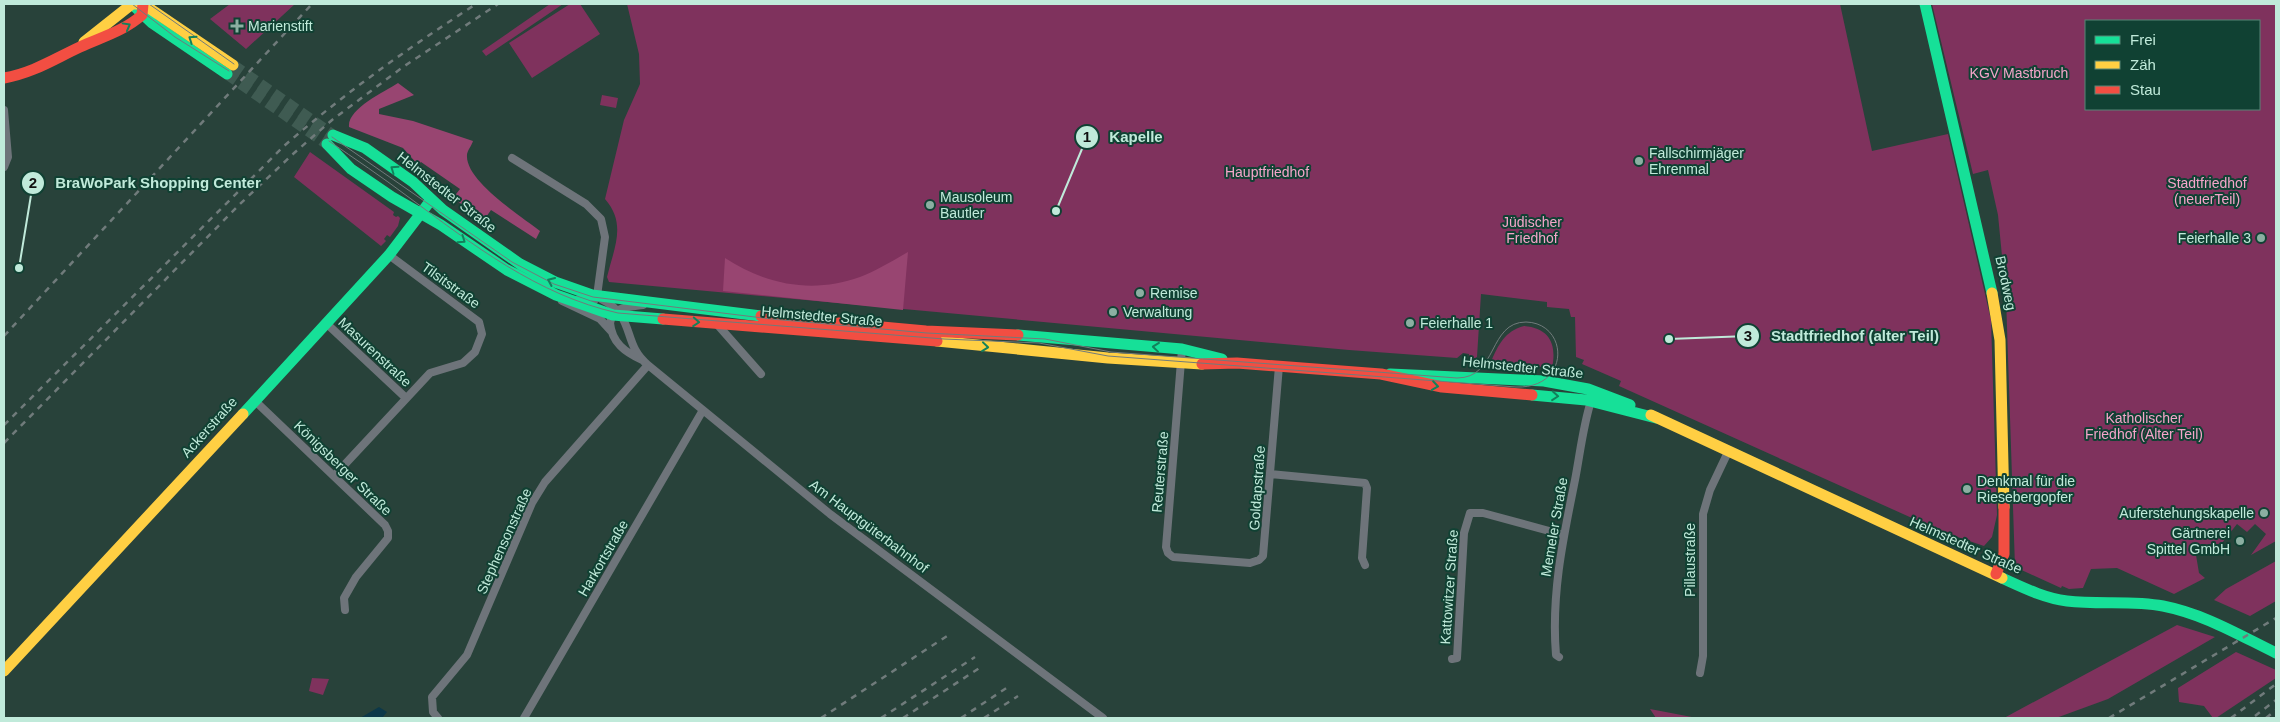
<svg xmlns="http://www.w3.org/2000/svg" width="2280" height="722" viewBox="0 0 2280 722" font-family="Arial,sans-serif">
	<style>
		.green { fill: #7f325d; fill-rule: evenodd }
		.forest { fill: #984571 }
		.water { fill: #0c3849 }
		.lines { fill: none; stroke-linecap: round; stroke-linejoin: round }
		.secondary-tunnel { stroke: #3f5b52; stroke-width: 11; stroke-dasharray: 11 5.5; stroke-linecap: butt }
		.street { stroke: #6e747a; stroke-width: 8 }
		.fast { stroke: #16e098; stroke-width: 11 }
		.slow { stroke: #ffcf43; stroke-width: 11 }
		.jam { stroke: #f24e42; stroke-width: 11 }
		.tram { stroke: #707b7b; stroke-width: 1 }
		.rail { stroke: #707b7b; stroke-width: 2.5; stroke-dasharray: 6 6; stroke-linecap: butt }
		.oneway { stroke: #12815b }
		.poi-dot { fill: #8bafa2; stroke: #104133; stroke-width: 2 }
		.labels { text-anchor: middle; dominant-baseline: central; stroke-width: 4; stroke-linejoin: round; paint-order: stroke }
		.poi-label { font-size: 14px; fill: #c0eada; stroke: #104133; text-anchor: start }
		.park-label { font-size: 14px; fill: #f5a5ca; stroke: #104133 }
		.street-label { font-size: 14px; fill: #c0eada; stroke: #104133 }
		.leader { fill: none; stroke: #c0eada; stroke-width: 2 }
		.callout-dot { fill: #c0eada; stroke: #104133; stroke-width: 2 }
		.mark-label { font-size: 15px; text-anchor: middle; font-weight: bold; fill: #111 }
		.callout-label { font-size: 15px; text-anchor: middle; font-weight: bold; fill: #c0eada; stroke: #104133; stroke-width: 4; stroke-linejoin: round; paint-order: stroke }
	</style>
	<rect width="100%" height="100%" fill="#28423a"/>
	<!-- green -->
	<path class="green" d="M230 4H295L246 49 210 19Z
		M550 4H563L486 56 482 51Z
		M570 4H580L600 34 532 78 509 43Z
		M627 4H1840L1872 151 1948 134 1991 320 1997 515 1992 537 1984 546 1943 532 1619 386 1621 381 1582 364 1584 360 1576 357 1575 317H1571L1569 309 1547 307V302L1481 294 1477 357 1471 361H1469V354L1463 353 1457 358 1349 350 609 282 607 277C614 248 627 224 605 199L624 120 640 84 639 54Z
		M1932 4H2276V541L2251 555 2266 534 2255 524 2247 532 2237 524 2222 543 2195 549 2199 573 2205 578 2174 594 2117 568 2091 569 2083 588 2069 589 2062 586 2061 588 2015 567 2006 297 1998 215 1988 170 1973 174ZM2086 21H2259V109H2086Z
		M602 95 618 98 616 108 600 105Z
		M310 152 394 212 393 215 396 217 398 216 400 218 398 226 390 237 387 235 384 239 386 241 381 246 294 177Z
		M1524 326C1550 328 1557 345 1552 368L1491 362C1498 345 1505 331 1524 326Z
		M2276 561V601L2250 616 2214 600 2226 589Z
		M2177 625 2215 637 2108 699 2056 718H2004Z
		M2236 652 2276 670V678L2216 718H2213L2204 706 2179 702 2178 688Z
		M312 678 329 679 323 695 309 691Z
		M1650 709 1697 718H1656Z"/>
	<!-- forest -->
	<path class="forest" d="M398 83 414 95 379 109V114L413 121 473 141C472 145 467 151 467 155 465 181 521 216 540 231L536 239 491 210 484 220 453 198 460 189 421 162 418 165 403 148 349 127C347 109 384 92 398 83Z
		M908 252 903 310 723 291 725 258C766 285 813 294 860 277 876 271 892 261 908 252Z"/>
	<!-- water -->
	<path class="water" d="M379 707 387 712 382 718H360Z"/>
	<g class="lines">
		<!-- secondary-tunnel -->
		<path class="secondary-tunnel" d="M233 65 333 135
			M227 74 327 144"/>
		<!-- street -->
		<path class="street" d="M4 110 8 157 4 167
			M512 158 586 204 601 219 605 237 597 296 594 301 579 299
			M601 299C637 317 621 343 648 365L830 514 1103 718
			M562 301 600 319 611 331
			M716 323 761 374
			M327 324 406 398
			M1182 349 1166 547 1168 553 1173 557 1250 563 1259 560 1263 556 1279 366
			M642 360C625 352 612 343 610 323 613 306 629 307 643 305
			M254 400 385 525 388 531V538L356 577 344 598 345 610
			M1270 474 1365 483 1367 488 1362 558 1365 565
			M334 476 430 373 463 363 475 352 482 334 479 322 389 255
			M1559 657 1556 655C1551 595 1563 539 1575 480 1580 454 1583 426 1591 401
			M1452 659 1457 658 1464 533 1470 513H1483L1564 535
			M1700 673 1703 656V514L1710 490 1728 452
			M438 718 433 712 432 697 467 655 532 503 545 482 648 365
			M524 718 703 410"/>
		<!-- fast -->
		<path class="fast" d="M132 4 152 23 227 74
			M1925 4 1992 293
			M333 135 365 148 413 182 443 210 520 264 555 282 592 295 761 316
			M327 144 351 169 392 197 441 225 507 270 556 295 613 315 663 319
			M1018 335 1182 349 1222 359
			M1390 374 1544 381 1588 389 1630 405
			M1532 395 1586 400 1656 418
			M243 414 389 255 431 200
			M2002 578C2024 588 2044 598 2067 601 2099 605 2132 600 2163 606 2204 614 2239 635 2276 653"/>
		<!-- slow -->
		<path class="slow" d="M143 4 233 65
			M84 42 132 4H138
			M1992 293 2000 340 2004 507
			M937 341 1108 358 1202 364
			M1651 415 2002 578
			M4 671 243 414"/>
		<!-- jam -->
		<path class="jam" d="M4 78C33 73 54 59 80 47 102 37 124 31 142 15L143 4
			M761 316 926 331 1018 335
			M663 319 937 341
			M1202 364 1237 363 1381 374 1442 387 1532 395
			M1996 574 2004 554V507"/>
		<!-- tram -->
		<path class="tram" d="M132 4 175 37 229 71
			M149 4 234 64
			M329 141C355 159 382 177 407 196 472 244 537 295 618 313L944 339 1039 343 1108 356 1516 387C1571 389 1569 323 1526 322 1488 322 1498 378 1457 378L1111 352 1045 339 927 333 771 319 593 297 554 284 512 262 332 137"/>
		<!-- rail -->
		<path class="rail" d="M4 336 312 4
			M4 425 284 146C346 92 407 49 476 4
			M4 443 240 204 293 154 332 120 403 67 498 4
			M2255 716 2276 700
			M821 718 947 636
			M881 718 975 657
			M903 718 981 667
			M961 718 1011 685
			M984 718 1018 696
			M2109 718 2276 618
			M2231 718 2276 684
			M2266 718 2276 710"/>
	</g>
	<!-- one-way arrows -->
	<defs><path id="oneway-chevron" d="M-2-3.5L2.5 0L-2 3.5" fill="none" stroke-width="1.6" stroke-linecap="round" stroke-linejoin="round" transform="scale(1.25)"/></defs>
	<g class="oneway">
		<use href="#oneway-chevron" transform="translate(127 26) rotate(-29)"/>
		<use href="#oneway-chevron" transform="translate(192 39) rotate(-146)"/>
		<use href="#oneway-chevron" transform="translate(394 169) rotate(-145)"/>
		<use href="#oneway-chevron" transform="translate(462 240) rotate(35)"/>
		<use href="#oneway-chevron" transform="translate(551 281) rotate(-156)"/>
		<use href="#oneway-chevron" transform="translate(696 322) rotate(4)"/>
		<use href="#oneway-chevron" transform="translate(985 347) rotate(6)"/>
		<use href="#oneway-chevron" transform="translate(1156 347) rotate(-174)"/>
		<use href="#oneway-chevron" transform="translate(1435 386) rotate(8)"/>
		<use href="#oneway-chevron" transform="translate(1555 396) rotate(5)"/>
	</g>
	<!-- markers -->
	<g class="poi-dot">
		<path d="M234.5 18.5h5v5h5v5h-5v5h-5v-5h-5v-5h5z"/>
		<circle cx="1639" cy="161" r="5"/>
		<circle cx="930" cy="205" r="5"/>
		<circle cx="2261" cy="238" r="5"/>
		<circle cx="1140" cy="293" r="5"/>
		<circle cx="1113" cy="312" r="5"/>
		<circle cx="1410" cy="323" r="5"/>
		<circle cx="1967" cy="489" r="5"/>
		<circle cx="2264" cy="513" r="5"/>
		<circle cx="2240" cy="541" r="5"/>
	</g>
	<g class="labels">
		<!-- poi labels -->
		<g class="poi-label">
			<text x="248" y="26">Marienstift</text>
			<text x="1649" y="153">Fallschirmjäger<tspan x="1649" dy="16">Ehrenmal</tspan></text>
			<text x="940" y="197">Mausoleum<tspan x="940" dy="16">Bautler</tspan></text>
			<text x="2251" y="238" text-anchor="end">Feierhalle 3</text>
			<text x="1150" y="293">Remise</text>
			<text x="1123" y="312">Verwaltung</text>
			<text x="1420" y="323">Feierhalle 1</text>
			<text x="1977" y="481">Denkmal für die<tspan x="1977" dy="16">Riesebergopfer</tspan></text>
			<text x="2254" y="513" text-anchor="end">Auferstehungskapelle</text>
			<text x="2230" y="533" text-anchor="end">Gärtnerei<tspan x="2230" dy="16">Spittel GmbH</tspan></text>
		</g>
		<!-- park labels -->
		<g class="park-label">
			<text x="2019" y="73">KGV Mastbruch</text>
			<text x="1267" y="172">Hauptfriedhof</text>
			<text x="2207" y="183">Stadtfriedhof<tspan x="2207" dy="16">(neuerTeil)</tspan></text>
			<text x="1532" y="222">Jüdischer<tspan x="1532" dy="16">Friedhof</tspan></text>
			<text x="2144" y="418">Katholischer<tspan x="2144" dy="16">Friedhof (Alter Teil)</tspan></text>
		</g>
		<!-- street labels -->
		<g class="street-label">
			<text transform="translate(447 192) rotate(38)">Helmstedter Straße</text>
			<text transform="translate(2006 283) rotate(78)">Brodweg</text>
			<text transform="translate(451 285) rotate(36)">Tilsitstraße</text>
			<text transform="translate(822 316) rotate(5)">Helmstedter Straße</text>
			<text transform="translate(375 352) rotate(43)">Masurenstraße</text>
			<text transform="translate(1523 367) rotate(6)">Helmstedter Straße</text>
			<text transform="translate(209 427) rotate(-48)">Ackerstraße</text>
			<text transform="translate(343 468) rotate(44)">Königsberger Straße</text>
			<text transform="translate(1160 472) rotate(-85)">Reuterstraße</text>
			<text transform="translate(1257 488) rotate(-86)">Goldapstraße</text>
			<text transform="translate(869 526) rotate(37)">Am Hauptgüterbahnhof</text>
			<text transform="translate(1554 527) rotate(-80)">Memeler Straße</text>
			<text transform="translate(504 541) rotate(-66)">Stephensonstraße</text>
			<text transform="translate(1966 545) rotate(24)">Helmstedter Straße</text>
			<text transform="translate(603 558) rotate(-60)">Harkortstraße</text>
			<text transform="translate(1690 560) rotate(-90)">Pillaustraße</text>
			<text transform="translate(1449 587) rotate(-86)">Kattowitzer Straße</text>
		</g>
	</g>
	<!-- callouts -->
	<path class="leader" d="M1056 211L1087 137M19 268L33 183M1669 339L1748 336"/>
	<g class="callout-dot">
		<circle cx="1056" cy="211" r="5"/>
		<circle cx="19" cy="268" r="5"/>
		<circle cx="1669" cy="339" r="5"/>
		<circle cx="1087" cy="137" r="12"/>
		<circle cx="33" cy="183" r="12"/>
		<circle cx="1748" cy="336" r="12"/>
	</g>
	<g class="mark-label">
		<text x="1087" y="142">1</text>
		<text x="33" y="188">2</text>
		<text x="1748" y="341">3</text>
	</g>
	<g class="callout-label">
		<text x="1136" y="142">Kapelle</text>
		<text x="158" y="188">BraWoPark Shopping Center</text>
		<text x="1855" y="341">Stadtfriedhof (alter Teil)</text>
	</g>
	<!-- border -->
	<rect width="2280" height="722" fill="none" stroke="#c0eada" stroke-width="10"/>
	<!-- legend -->
	<rect x="2085" y="20" width="175" height="90" fill="#104133" stroke="#568576"/>
	<rect x="2095" y="36" width="25" height="8" fill="#16e098" stroke="#568576"/>
	<text x="2130" y="45" font-size="15" fill="#c0eada">Frei</text>
	<rect x="2095" y="61" width="25" height="8" fill="#ffcf43" stroke="#568576"/>
	<text x="2130" y="70" font-size="15" fill="#c0eada">Zäh</text>
	<rect x="2095" y="86" width="25" height="8" fill="#f24e42" stroke="#568576"/>
	<text x="2130" y="95" font-size="15" fill="#c0eada">Stau</text>
</svg>
